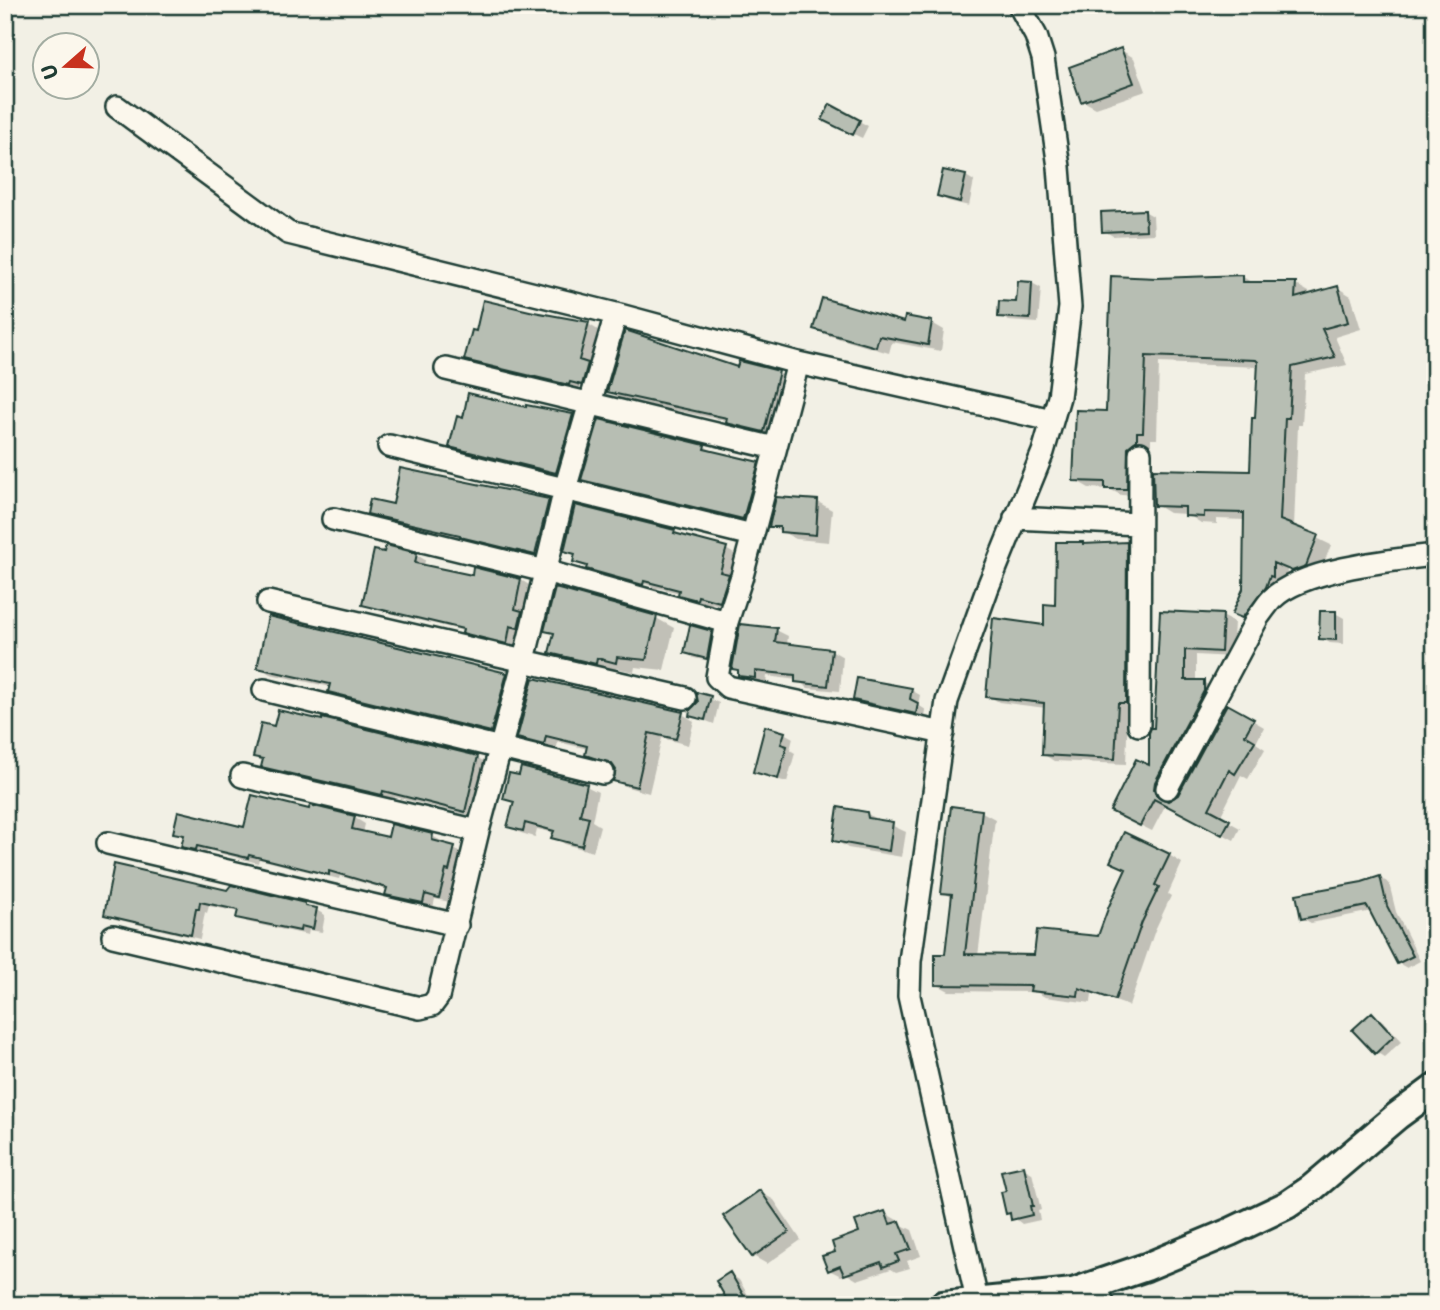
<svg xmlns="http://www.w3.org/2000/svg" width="1440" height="1310" viewBox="0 0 1440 1310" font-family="'Playpen Sans',sans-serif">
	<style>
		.shadow { fill: #0003 }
		.building { fill: #b7beb3; stroke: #1f3d34; stroke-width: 2 }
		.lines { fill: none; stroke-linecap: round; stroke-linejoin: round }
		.minor-casing { stroke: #1f3d34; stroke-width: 26 }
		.tertiary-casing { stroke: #1f3d34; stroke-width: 32 }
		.minor { stroke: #fbf7ec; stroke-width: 21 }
		.tertiary { stroke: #fbf7ec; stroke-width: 26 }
	</style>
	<rect width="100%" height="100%" fill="#f2f0e5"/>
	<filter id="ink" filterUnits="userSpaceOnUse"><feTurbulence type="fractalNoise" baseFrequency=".0143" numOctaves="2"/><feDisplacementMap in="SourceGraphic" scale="14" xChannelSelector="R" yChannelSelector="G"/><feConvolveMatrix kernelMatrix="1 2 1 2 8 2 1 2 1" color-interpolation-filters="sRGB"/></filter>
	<g filter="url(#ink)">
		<!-- shadow -->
		<path class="shadow" d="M1121 50 1134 58 1146 91 1096 108 1083 101Z
			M859 121 868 126 862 138 833 124Z
			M945 172 966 176 974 181 969 206 948 201 939 196Z
			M1144 211 1153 216 1154 234 1113 236 1104 231Z
			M1243 277 1254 284H1295L1309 292V296L1338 288 1351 296 1361 329 1335 337 1347 365 1305 374 1302 425H1298L1294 527 1331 545 1320 573 1307 578 1287 569 1286 583 1248 621 1234 613 1244 589 1246 520 1217 519V524L1201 523 1187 514 1169 513 1156 505 1251 472 1259 367 1159 363 1157 439H1151V448L1142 455 1140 496 1121 495 1109 489 1089 488 1075 480 1108 413 1157 280Z
			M1032 283 1041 288 1038 323 1009 321 1000 316 1018 304Z
			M907 319 932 323 944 330 941 351 892 342 889 353 827 335 815 328 906 324Z
			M588 324 598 330 589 366 598 371 592 389 580 386 579 390 476 365 466 359 477 334Z
			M739 369 778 373 791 380 777 438 740 429 727 421 621 399 609 391Z
			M528 407 573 416 583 422 566 478 461 452 451 446 465 420 527 409Z
			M704 446 715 452 758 463 768 469 754 524 594 485 583 479Z
			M778 499 818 502 832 510 829 542 796 539 771 526Z
			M549 500 562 508 548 561 475 543 469 540 382 521 369 513 394 506Z
			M674 531 687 538 726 549 739 557 733 609 712 603 711 606 694 602 680 593 658 588 657 591 602 576 599 574 651 589 652 586 593 569 597 573 575 561 576 556 566 550Z
			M1083 543 1086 546 1126 544 1137 551 1136 708H1128L1126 764 1054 761 1043 754 1046 708 999 702 988 696 1045 627 1057 607Z
			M387 548 417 555 425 560 424 567 473 577 521 580 529 585 524 613 530 617 527 631 519 629 516 647 472 637 464 631 373 609 364 604Z
			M1162 613 1222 616 1234 622 1232 657 1196 655V682H1203L1215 689 1165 797 1167 803 1180 796 1228 706 1264 727 1256 743 1265 749 1248 779 1241 775 1220 817 1240 828 1234 840 1166 804 1152 831 1124 817 1150 768 1156 730Z
			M1335 613 1344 618V644L1330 643 1321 638Z
			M656 618 674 628 664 670 635 667 634 672 616 668 614 673 570 663 551 652 555 635 546 630Z
			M776 630 788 636 787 645 831 650 843 657 840 691 808 688 797 680 767 676 766 684 751 682 739 675 740 672 734 668Z
			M711 633 720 638 716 662 694 658 686 653Z
			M259 667 506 675 517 681 502 737 341 698 330 691 331 687 270 674Z
			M911 690 920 695 918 705 926 710 925 718 863 704 854 699Z
			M698 694 719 703 714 724 691 715 699 702Z
			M682 714 694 721 688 745 662 738 649 793 627 787 615 781 618 770 616 767 587 754 588 749 558 742 556 751 531 744 519 737Z
			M323 720 478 758 489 764 477 817 395 797 394 801 275 773 263 766 264 761 255 756 275 728 323 722Z
			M784 733 793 738 790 750 795 753 787 782 764 776 755 771Z
			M521 777 586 786 598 792 592 821 600 826 593 852 565 844 554 837 555 833 537 829 535 837 521 833 509 827 515 804 505 798Z
			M312 807 355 818 365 824 363 833 390 839 432 836 443 842 442 844 465 854 460 875 456 874 450 902 435 899 433 908 398 900 387 894 388 890 340 876 339 879 259 859 258 863 207 850 206 855 193 852 183 846 185 837 175 832 245 829 311 812Z
			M982 812 995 819 978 956 1036 957 1100 938 1169 855 1182 863 1168 894 1171 896 1155 930 1129 1006 1092 993 1091 1003 1045 997 1036 992 949 991 936 984 946 956 953 898 943 892Z
			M867 814 906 832 902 857 848 848 835 840Z
			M1380 878 1389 883 1396 912 1420 961 1407 968 1398 963 1372 911 1311 923 1302 918 1362 883Z
			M228 892 305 904 325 915 322 932 309 930 308 935 247 922 238 917 239 912 209 906 207 913 205 912 200 939 115 919 106 914Z
			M1372 1014 1381 1019 1402 1041 1384 1057 1376 1052Z
			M1023 1168 1032 1173 1041 1210 1038 1211 1040 1220 1022 1224 1008 1213V1192Z
			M760 1192 774 1200 801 1240 767 1264 753 1256Z
			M885 1213 897 1220 898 1223 912 1230 921 1256 907 1261 910 1268 896 1272 891 1269 857 1280 847 1274 841 1276 829 1270 837 1253Z
			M730 1274 739 1280 754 1305H732Z"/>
		<!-- building -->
		<path class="building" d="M1121 48 1134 83 1081 102 1069 67Z
			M830 104 860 120 853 135 822 120Z
			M943 170 966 175 960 202 937 196Z
			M1145 210 1146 230 1102 232 1101 212Z
			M1243 275V282H1296L1295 298 1338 286 1348 322 1322 329 1335 357 1292 367 1289 418H1285L1280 520 1318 535 1306 566 1292 571 1273 563V577L1270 576 1266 587 1242 618 1232 614 1243 589 1244 513 1204 512V517L1185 516V507L1154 506 1153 469 1250 471 1252 418H1255L1258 362 1256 360 1146 356 1143 432H1137V440L1128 447 1127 489H1105V482L1073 481 1076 410 1106 411 1111 276 1157 278Z
			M1018 281 1032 282 1030 319 998 317 999 301 1016 302Z
			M822 298 904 322 905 316 932 321 928 345 879 336 876 347 813 329Z
			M483 300 534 312 589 322 579 360 588 363 582 385 570 382 569 385 464 360 472 330 476 331Z
			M625 330 737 367 739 361 779 371 764 432 726 423 727 418 607 392Z
			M468 393 526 407V405L573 414 556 473 449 447 457 416 463 418Z
			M599 419 705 445 704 449 759 462 743 519 581 480Z
			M400 468 549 499 535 555 460 537V535L367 514 370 499 393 504Z
			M776 497 818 500 816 535 780 532V527H769Z
			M575 505 675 530 674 533 727 547 720 572 729 574 720 602 698 596 697 600 678 595 679 590 644 581 643 585 586 569 587 566 573 562 575 554 564 551Z
			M1056 542H1083V544L1127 542 1126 703H1118L1115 759 1042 755 1044 703 986 697 993 618 1044 625V604L1055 605Z
			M386 545 417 553 415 563 472 575 473 567 521 579 515 609 522 611 518 628 510 626 507 644 462 633 463 629 362 605 374 550 384 552Z
			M555 588 657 616 646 660 617 657 616 663 597 658 596 664 549 653 554 633 544 631Z
			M1160 611 1223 614 1221 652 1185 650V680H1204V691L1155 782 1154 789 1156 795 1168 801 1178 795 1227 704 1254 719 1245 735 1255 741 1235 774 1229 770 1209 809 1230 820 1222 835 1154 799 1140 826 1110 811 1136 759 1149 765V733L1151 728H1154Z
			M1320 611H1336V640L1319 639Z
			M268 616 507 673 491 732 328 692 330 684 257 668Z
			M740 624 777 628 775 642 832 649 828 686 795 682V675L755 671V678L738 676V670L732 669Z
			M690 625 712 631 707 659 684 653Z
			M533 678 683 712 676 739 649 733 637 787 613 781 616 770 612 764 585 755 587 746 546 736 544 745 517 738Z
			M857 678 912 688 910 699 918 703 916 714 853 700Z
			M696 692 711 696 705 720 689 716 690 710 698 702Z
			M278 710 322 720V718L478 756 465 812 383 791 382 795 261 767 263 759 253 757 259 733 261 723 274 726Z
			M765 726 785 732 781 744 787 746 778 779 753 772Z
			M521 767 587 784 580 815 589 817 582 846 551 838 554 831 525 823 523 831 507 827 514 802 503 799 509 773 519 775Z
			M252 795 309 809 310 805 355 816 352 829 388 837 391 824 433 834 432 840 455 846 449 871 446 870 439 898 425 894 423 903 385 895 387 888 329 871V875L249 855 248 858 197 846 196 850 181 847 184 835 173 833 178 811 244 827Z
			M951 806 982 810 965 954 1034 955 1037 930 1098 936 1109 906 1126 869 1110 862 1124 832 1170 854 1155 885 1159 887 1142 922 1115 1000 1079 988 1078 996 1030 991 1031 986 935 985V954H945L952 894 941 893Z
			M838 807 867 812 868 818 893 822 889 851 833 841Z
			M114 864 227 890 231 885 305 903V906L317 908 313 929 301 926 300 931 236 918 238 910 200 902 199 909H196L191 935 104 915Z
			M1380 876 1387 906 1413 956 1397 964 1367 906 1301 919 1296 894 1362 882Z
			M1372 1012 1394 1036 1375 1054 1352 1030Z
			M1024 1166 1033 1206H1030L1032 1215 1011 1220 1010 1213 1006 1214 1001 1192 1006 1191 1001 1171Z
			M760 1190 789 1232 752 1257 723 1216Z
			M885 1211 890 1224 900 1221 911 1249 896 1254 899 1261 883 1267 881 1262 844 1275 840 1266 828 1271 822 1256 835 1252 832 1242 859 1232 855 1221Z
			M730 1272 749 1305H730L716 1281Z"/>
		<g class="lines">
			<!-- minor casing -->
			<g class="minor-casing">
				<path id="minor" d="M117 107 288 233 616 314 798 363 1052 420
					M798 363 742 576 727 622 717 677 728 687 943 733
					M446 369 775 448
					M389 446 752 535
					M1015 518 1138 524
					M333 519 545 571 727 622
					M268 602 685 698
					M264 690 603 773
					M1139 725 1140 453
					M242 776 478 831
					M1167 788 1258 617C1263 611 1267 604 1272 599 1302 569 1393 560 1435 555
					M108 843 457 925
					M113 936 420 1008 432 1005 438 997 478 831 524 660 565 489 616 314
					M1095 1286 1104 1305
					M977 1300 909 996 910 961 947 701 988 587 1043 452 1059 397 1070 307 1059 167 1043 58 1036 36 1019 5"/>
			</g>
			<!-- tertiary casing -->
			<g class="tertiary-casing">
				<path id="tertiary" d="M943 1305 1073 1292 1146 1267 1230 1232 1287 1205 1312 1188 1397 1116 1435 1088"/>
			</g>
			<!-- minor -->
			<use href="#minor" class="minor"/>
			<!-- tertiary -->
			<use href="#tertiary" class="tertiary"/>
		</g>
	</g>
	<!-- margin -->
	<rect width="1440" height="1310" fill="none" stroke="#fbf7ec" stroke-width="28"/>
	<rect x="14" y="14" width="1412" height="1282" fill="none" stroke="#1f3d34" stroke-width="2.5" filter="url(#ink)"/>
	<!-- north arrow -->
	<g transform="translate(66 66) rotate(250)"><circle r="33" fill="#fbf7ec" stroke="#a3ada2" stroke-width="2"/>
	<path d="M0-5L12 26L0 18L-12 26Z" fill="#c8321e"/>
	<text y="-10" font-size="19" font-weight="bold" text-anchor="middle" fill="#1f3d34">U</text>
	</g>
</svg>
